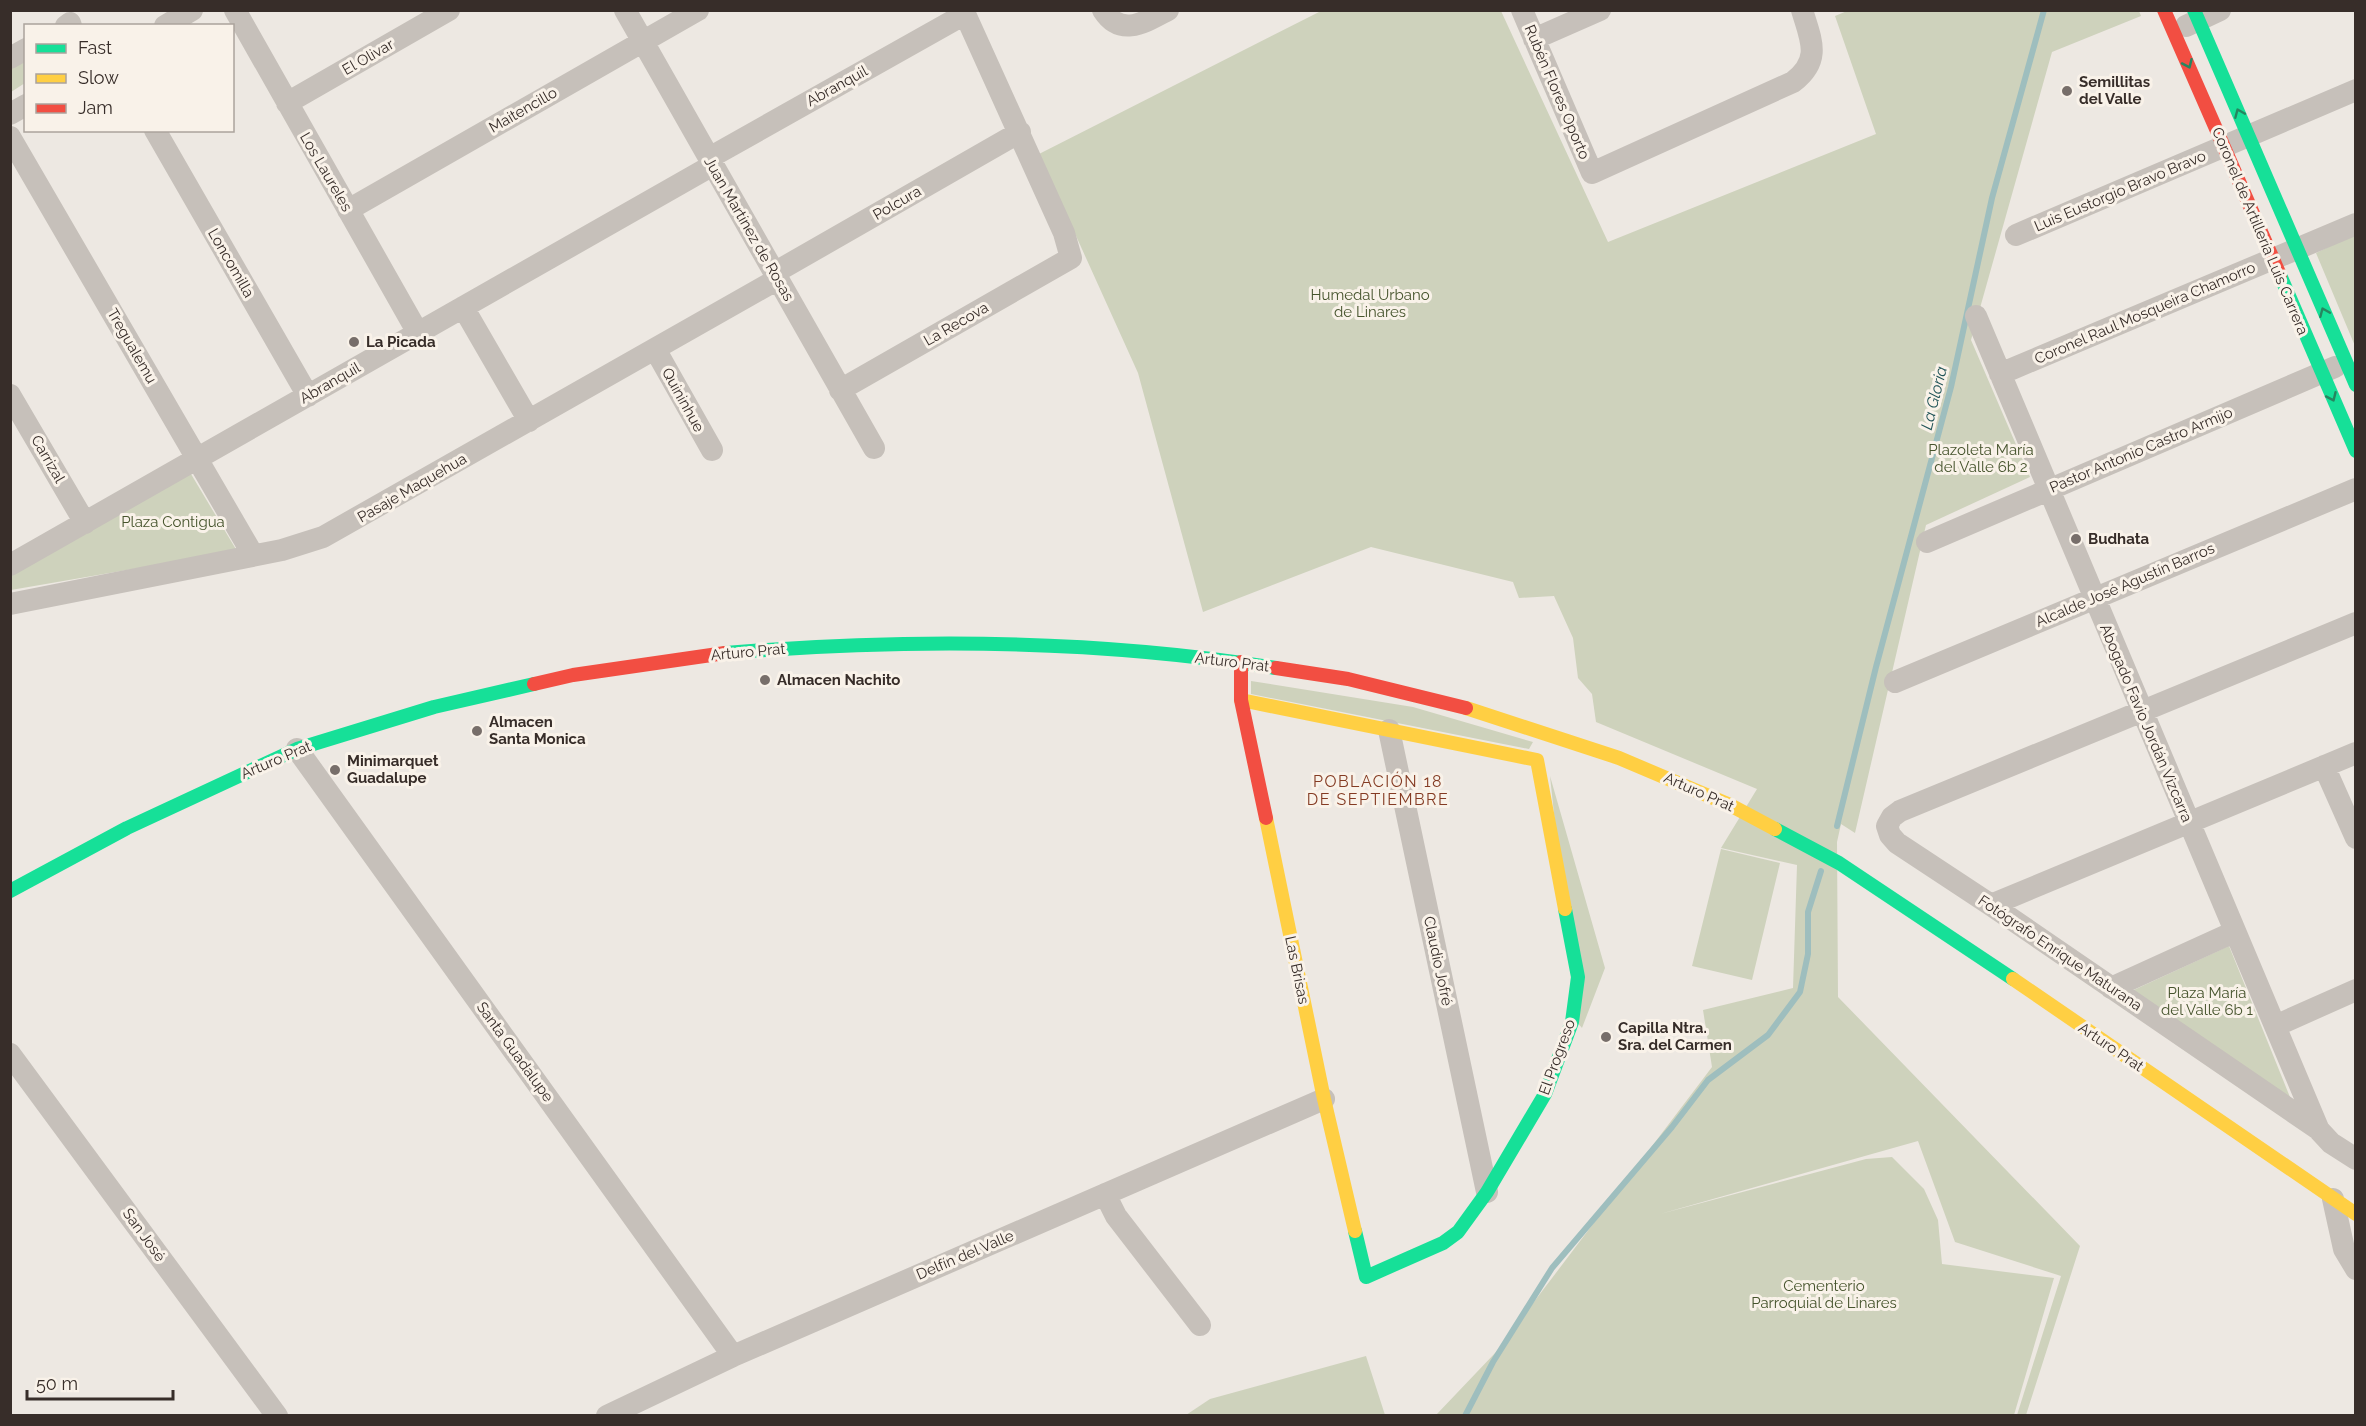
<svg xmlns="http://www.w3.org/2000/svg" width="2366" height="1426" viewBox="0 0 2366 1426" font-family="Raleway,sans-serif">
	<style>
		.green { fill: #ced2bc }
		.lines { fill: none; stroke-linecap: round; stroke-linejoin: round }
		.stream { stroke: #9ebebe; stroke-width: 6 }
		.street { stroke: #c6c0ba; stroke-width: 22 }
		.fast { stroke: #16e098; stroke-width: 14 }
		.slow { stroke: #ffcf43; stroke-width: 14 }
		.jam { stroke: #f24e42; stroke-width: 14 }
		.oneway { stroke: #268660 }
		.poi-dot { fill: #776e6a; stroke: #f9f2e9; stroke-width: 2 }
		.labels { text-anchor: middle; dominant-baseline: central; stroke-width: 6; stroke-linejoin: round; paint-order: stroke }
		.street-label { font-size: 15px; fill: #372d29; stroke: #f9f2e9 }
		.poi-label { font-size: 15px; font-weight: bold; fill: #372d29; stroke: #f9f2e9; text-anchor: start }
		.park-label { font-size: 15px; fill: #46542d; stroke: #f9f2e9 }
		.water-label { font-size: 16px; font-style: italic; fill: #1f5357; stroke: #f9f2e9 }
		.neighbourhood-label { font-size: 16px; letter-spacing: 1.5px; fill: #843b23; stroke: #f9f2e9 }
	</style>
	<rect width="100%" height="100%" fill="#ede8e2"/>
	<!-- green -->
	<path class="green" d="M1321 11H1501L1608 242 1876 134 1835 16 1847 11H2139L2141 16 2052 52 1971 340 2030 477 1926 525 1855 833 1841 824 1837 842 1838 997 2080 1246 2026 1415H2017L2061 1276 1955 1242 1918 1141 1660 1214 1866 1159 1892 1157 1924 1189 1938 1220 1942 1264 2054 1278 2014 1415H1436L1496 1352 1712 1067 1703 1010 1793 988 1797 865 1721 848 1757 789 1596 722 1592 694 1578 678 1573 638 1554 596 1519 598 1513 582 1371 547 1203 612 1138 373 1039 154Z
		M25 57V83L11 92 10 66Z
		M2355 234V346L2316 253Z
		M188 469 237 551 11 590V570Z
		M1251 681 1413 707 1533 742 1529 749 1251 694Z
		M1550 776 1605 968 1582 1028 1576 1021Z
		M1721 849 1780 863 1752 980 1692 966Z
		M2229 946 2296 1112 2125 994Z
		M1366 1356 1385 1415H1186L1210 1399Z"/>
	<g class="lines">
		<!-- stream -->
		<path class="stream" d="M1837 826 1876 667 1951 387 1992 198 2044 10
			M1465 1416 1493 1362 1552 1268 1672 1127 1708 1080 1768 1035 1800 992 1808 954V912L1821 871"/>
		<!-- street -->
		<path class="street" d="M235 10 418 333
			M625 10 874 448
			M1103 10C1121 38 1145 22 1168 10
			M1522 10 1592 173 1793 82C1822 60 1811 40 1802 10
			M66 26 70 23 71 26
			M165 26 192 10
			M2186 26 2220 10
			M1534 39 1600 10
			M10 58 26 49
			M287 103 449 10
			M10 114 26 105
			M155 130 308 396
			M10 137 253 555
			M709 158 965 14 1064 233 1071 258 840 390
			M348 210 698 10
			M2016 235 2356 90
			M774 273 1020 132
			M463 307 529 421
			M1976 316 2318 1128
			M655 349 712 450
			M2000 374 2356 224
			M10 395 85 523
			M1927 542 2335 367
			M10 565 713 165
			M10 604 282 550 323 537 778 279
			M2356 623 1900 811 1892 817 1887 826 1890 835 1897 843 1991 905 2318 1129 2331 1143 2356 1159
			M1895 682 2356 489
			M1389 730 1487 1192
			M297 749 733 1356
			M2324 766 2356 838
			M1991 905 2356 753
			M2111 988 2234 932
			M2275 1026 2356 990
			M10 1054 277 1416
			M1105 1194 1116 1216 1200 1325
			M2333 1199 2344 1249 2356 1269
			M607 1416 733 1356 1324 1099"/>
		<!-- fast -->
		<path class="fast" d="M2194 10 2356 385
			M2280 275 2356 451
			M725 653C908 638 1095 639 1276 668
			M1775 829 1839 863 2013 979
			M10 891 127 828 297 749 434 707 534 684
			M1355 1231 1366 1277 1443 1243 1458 1232 1487 1192 1545 1094 1572 1022 1578 977 1565 909"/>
		<!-- slow -->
		<path class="slow" d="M1241 700 1537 760 1565 909
			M1466 708 1619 758 1730 805 1775 829
			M1266 818 1324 1099 1355 1231
			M2013 979 2356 1214"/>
		<!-- jam -->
		<path class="jam" d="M2164 10 2280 275
			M1241 662V700L1266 818
			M1276 668 1348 679 1466 708
			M534 684 573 675 725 653"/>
	</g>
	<!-- one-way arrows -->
	<defs><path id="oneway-chevron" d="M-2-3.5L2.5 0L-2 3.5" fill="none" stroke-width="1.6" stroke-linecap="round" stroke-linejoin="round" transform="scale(1.5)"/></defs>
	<g class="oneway">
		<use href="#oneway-chevron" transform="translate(2188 64) rotate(66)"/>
		<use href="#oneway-chevron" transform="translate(2239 113) rotate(-113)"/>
		<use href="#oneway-chevron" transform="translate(2324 312) rotate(-113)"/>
		<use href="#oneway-chevron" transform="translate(2332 397) rotate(66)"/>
	</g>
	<!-- markers -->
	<g class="poi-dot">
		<circle cx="2067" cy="91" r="6"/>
		<circle cx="354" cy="342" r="6"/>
		<circle cx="2076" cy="539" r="6"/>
		<circle cx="765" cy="680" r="6"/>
		<circle cx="477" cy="731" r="6"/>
		<circle cx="335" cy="770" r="6"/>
		<circle cx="1606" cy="1037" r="6"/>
	</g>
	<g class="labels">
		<!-- street labels -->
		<g class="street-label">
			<text transform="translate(368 57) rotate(-30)">El Olivar</text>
			<text transform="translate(837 86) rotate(-29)">Abranquil</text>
			<text transform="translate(1557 92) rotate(67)">Rubén Flores Oporto</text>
			<text transform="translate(523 110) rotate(-30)">Maitencillo</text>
			<text transform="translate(326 172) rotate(60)">Los Laureles</text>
			<text transform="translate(2120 191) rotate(-23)">Luis Eustorgio Bravo Bravo</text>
			<text transform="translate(897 203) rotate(-30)">Polcura</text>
			<text transform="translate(749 229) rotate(60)">Juan Martínez de Rosas</text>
			<text transform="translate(2260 231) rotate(67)">Coronel de Artillería Luis Carrera</text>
			<text transform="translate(231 263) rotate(60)">Loncomilla</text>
			<text transform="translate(2145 313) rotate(-23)">Coronel Raul Mosqueira Chamorro</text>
			<text transform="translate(956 324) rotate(-30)">La Recova</text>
			<text transform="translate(132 346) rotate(60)">Tregualemu</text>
			<text transform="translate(330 383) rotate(-30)">Abranquil</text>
			<text transform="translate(683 400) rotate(61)">Quininhue</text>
			<text transform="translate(2141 450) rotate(-23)">Pastor Antonio Castro Armijo</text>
			<text transform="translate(48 459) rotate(60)">Carrizal</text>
			<text transform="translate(412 488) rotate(-30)">Pasaje Maquehua</text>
			<text transform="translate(2125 585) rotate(-23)">Alcalde José Agustín Barros</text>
			<text transform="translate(748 652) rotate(-5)">Arturo Prat</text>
			<text transform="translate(1232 662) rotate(7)">Arturo Prat</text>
			<text transform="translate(2146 723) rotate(67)">Abogado Favio Jordán Vizcarra</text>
			<text transform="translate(276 760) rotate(-23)">Arturo Prat</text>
			<text transform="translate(1699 792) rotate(24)">Arturo Prat</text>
			<text transform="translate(2060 953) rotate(34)">Fotógrafo Enrique Maturana</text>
			<text transform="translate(1438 961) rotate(78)">Claudio Jofré</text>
			<text transform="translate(1297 970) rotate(78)">Las Brisas</text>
			<text transform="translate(2111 1047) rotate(34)">Arturo Prat</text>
			<text transform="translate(515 1052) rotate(54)">Santa Guadalupe</text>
			<text transform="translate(1557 1057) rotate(-70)">El Progreso</text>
			<text transform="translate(144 1235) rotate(54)">San José</text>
			<text transform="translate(965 1255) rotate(-23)">Delfín del Valle</text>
		</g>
		<!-- poi labels -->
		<g class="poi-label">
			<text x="2079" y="82">Semillitas<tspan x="2079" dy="17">del Valle</tspan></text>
			<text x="366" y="342">La Picada</text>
			<text x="2088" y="539">Budhata</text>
			<text x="777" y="680">Almacen Nachito</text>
			<text x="489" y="722">Almacen<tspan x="489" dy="17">Santa Monica</tspan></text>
			<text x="347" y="761">Minimarquet<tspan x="347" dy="17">Guadalupe</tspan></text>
			<text x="1618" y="1028">Capilla Ntra.<tspan x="1618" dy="17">Sra. del Carmen</tspan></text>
		</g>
		<!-- park labels -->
		<g class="park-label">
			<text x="1370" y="295">Humedal Urbano<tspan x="1370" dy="17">de Linares</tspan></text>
			<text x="1981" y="450">Plazoleta María<tspan x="1981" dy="17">del Valle 6b 2</tspan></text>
			<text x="173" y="522">Plaza Contigua</text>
			<text x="2207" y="993">Plaza María<tspan x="2207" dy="17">del Valle 6b 1</tspan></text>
			<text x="1824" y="1286">Cementerio<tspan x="1824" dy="17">Parroquial de Linares</tspan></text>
		</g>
		<!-- water labels -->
		<g class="water-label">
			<text transform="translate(1934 398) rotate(-76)">La Gloria</text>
		</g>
		<!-- neighbourhood labels -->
		<g class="neighbourhood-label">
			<text x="1378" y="781">POBLACIÓN 18<tspan x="1378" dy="18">DE SEPTIEMBRE</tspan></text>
		</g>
	</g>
	<!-- border -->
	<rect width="2366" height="1426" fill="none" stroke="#372d29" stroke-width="24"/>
	<!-- legend -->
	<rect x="24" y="24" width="210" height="108" fill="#f9f2e9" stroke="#aba39c" stroke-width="1.5"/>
	<rect x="36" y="44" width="30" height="9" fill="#16e098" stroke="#aba39c" stroke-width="1.5"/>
	<text x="78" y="54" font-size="18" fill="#372d29">Fast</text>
	<rect x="36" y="74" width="30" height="9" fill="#ffcf43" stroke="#aba39c" stroke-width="1.5"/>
	<text x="78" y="84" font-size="18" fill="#372d29">Slow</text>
	<rect x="36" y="104" width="30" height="9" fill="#f24e42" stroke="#aba39c" stroke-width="1.5"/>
	<text x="78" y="114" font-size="18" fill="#372d29">Jam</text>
	<!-- scale -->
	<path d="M27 1390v9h146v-9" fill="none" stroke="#372d29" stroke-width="3"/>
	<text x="36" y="1390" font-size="18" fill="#372d29" stroke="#f9f2e9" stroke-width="4.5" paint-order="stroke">50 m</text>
</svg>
